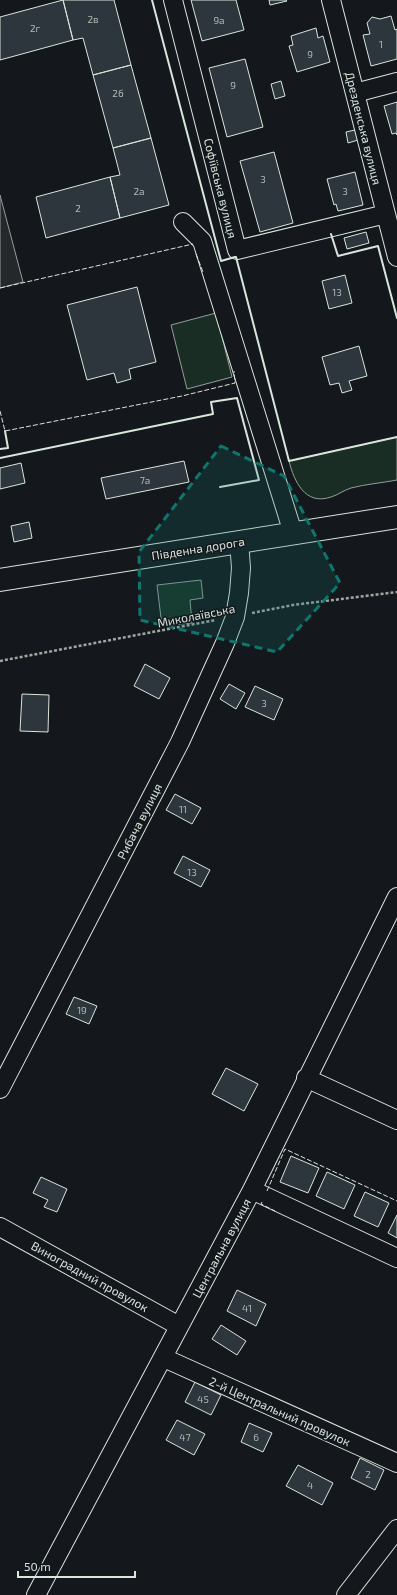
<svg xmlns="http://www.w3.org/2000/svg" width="397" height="1595" viewBox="0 0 397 1595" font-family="'Exo 2',sans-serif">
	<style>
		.green { fill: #1a2d24; stroke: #939e99 }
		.parking { fill: #24282b; stroke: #939e99 }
		.building { fill: #2c363c; stroke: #d8e6dc }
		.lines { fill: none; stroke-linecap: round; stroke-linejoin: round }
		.minor-casing { stroke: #d8e6dc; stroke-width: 20 }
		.highway-casing { stroke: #d8e6dc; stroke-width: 24 }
		.path { stroke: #9da8a2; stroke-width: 2.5; stroke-dasharray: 3 2; stroke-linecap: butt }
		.minor { stroke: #14181c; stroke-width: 18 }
		.highway { stroke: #14181c; stroke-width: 22 }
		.fence { stroke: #d8e6dc; stroke-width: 1; stroke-dasharray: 5 2; stroke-linecap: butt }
		.wall { stroke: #d8e6dc; stroke-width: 2 }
		.marked { fill: #0f766e; fill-opacity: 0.2; stroke: #0f766e; stroke-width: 3; stroke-dasharray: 8 5; stroke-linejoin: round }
		.labels { text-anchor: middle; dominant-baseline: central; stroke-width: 3; stroke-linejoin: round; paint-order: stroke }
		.number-label { font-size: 10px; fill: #adbab4 }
		.street-label { font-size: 12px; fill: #d8e6dc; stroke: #14181c }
	</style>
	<rect width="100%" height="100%" fill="#14181c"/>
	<!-- green -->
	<path class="green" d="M216 313 232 377 187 389 171 325Z
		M397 437V480C382 483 366 484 351 488 344 490 338 495 331 497 305 506 294 481 289 461Z
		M201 580 203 598 190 600 192 623 162 626 157 585Z"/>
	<!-- parking -->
	<path class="parking" d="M0 195 23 282 0 288Z"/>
	<!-- building -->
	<path class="building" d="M63 0 73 40 0 60V17Z
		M63 0H114L131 65 93 75 83 38 73 40Z
		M191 0H236L244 30 202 41Z
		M269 0H286L287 1 270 5Z
		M391 16 395 30 397 29V59L371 66 363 35 370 34 367 23 372 17 380 19Z
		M316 28 318 38 323 36 330 62 297 72 289 46 293 45 291 36Z
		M245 59 263 127 227 137 209 68Z
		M131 65 151 138 113 148 93 75Z
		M281 81 285 96 275 99 271 84Z
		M397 102V135L396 133 392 134 384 106Z
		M355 130 358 140 348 143 346 132Z
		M151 138 169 205 120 218 110 177 120 175 113 148Z
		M274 152 293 223 260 232 240 161Z
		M355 172 363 205 338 211 336 204 334 205 327 179Z
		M110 177 120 218 46 238 36 197Z
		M366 232 369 243 347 249 344 238Z
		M345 275 352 303 329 309 322 281Z
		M137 287 156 362 129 369 131 379 117 383 114 373 87 380 67 305Z
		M359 346 367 376 349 381 352 390 342 393 339 383 330 385 322 357Z
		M184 461 189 482 106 499 101 478Z
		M21 463 25 483 0 489V468Z
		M29 522 32 538 14 542 11 526Z
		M145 664 170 678 159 699 134 686Z
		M229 684 245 693 236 709 220 699Z
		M255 686 283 699 274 720 245 707Z
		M22 694 49 695 48 732 20 731Z
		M175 794 201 808 192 824 166 810Z
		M183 856 210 870 201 887 174 873Z
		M74 997 97 1006 89 1024 66 1014Z
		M226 1068 258 1084 244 1111 212 1094Z
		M291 1156 319 1168 308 1193 280 1182Z
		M327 1172 355 1185 344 1209 316 1196Z
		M41 1177 67 1189 57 1212 44 1207 48 1200 33 1193Z
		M365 1192 389 1203 378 1227 354 1216Z
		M397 1215V1238L388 1233Z
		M237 1290 266 1304 256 1326 227 1311Z
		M221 1325 246 1341 237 1355 212 1339Z
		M195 1382 221 1395 211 1415 185 1402Z
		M177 1420 205 1434 194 1455 166 1440Z
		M249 1423 272 1433 263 1452 241 1442Z
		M360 1458 384 1470 375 1490 351 1478Z
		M298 1465 333 1483 322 1505 286 1486Z"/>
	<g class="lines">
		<!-- minor casing -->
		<g class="minor-casing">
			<path id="minor" d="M173 0 237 250 386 214
				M331 0 397 257
				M355 93 397 82
				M183 222 202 241 293 533
				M306 1078 397 1120
				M0 1089 180 742 225 643 235 617 239 593 241 568 239 541
				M252 1190 397 1258
				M0 1227 179 1326
				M164 1358 397 1463
				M36 1595 252 1190 397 897
				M346 1595 397 1529"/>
		</g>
		<!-- highway casing -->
		<g class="highway-casing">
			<path id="highway" d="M0 580 397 517"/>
		</g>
		<!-- path -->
		<path class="path" d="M252 613 293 605 397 592
			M0 661 216 620"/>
		<!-- minor -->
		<use href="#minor" class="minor"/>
		<!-- highway -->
		<use href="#highway" class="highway"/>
		<!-- fence -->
		<path class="fence" d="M196 254 203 272
			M0 288 193 244
			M0 411 5 431 182 396 235 383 234 371
			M267 1191 285 1149 397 1201
			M262 1202 261 1204 275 1211"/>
		<!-- wall -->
		<path class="wall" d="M152 0 221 261 235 257
			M331 234 338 256 378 246 397 318
			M236 257 289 461 397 437
			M0 449 8 448 5 431
			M0 458 213 414 211 402 237 398 259 480 220 487"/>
	</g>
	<!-- marked area -->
	<path class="marked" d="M221 446 284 476 340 583 277 652 140 620 139 552Z"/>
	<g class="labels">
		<!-- number labels -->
		<g class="number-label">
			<text x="93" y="19">2в</text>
			<text x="219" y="20">9а</text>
			<text x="35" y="28">2г</text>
			<text x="381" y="44">1</text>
			<text x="310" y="54">9</text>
			<text x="233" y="85">9</text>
			<text x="118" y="93">2б</text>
			<text x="263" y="179">3</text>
			<text x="139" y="191">2а</text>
			<text x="345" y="191">3</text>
			<text x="78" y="208">2</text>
			<text x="337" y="292">13</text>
			<text x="145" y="480">7а</text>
			<text x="264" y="703">3</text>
			<text x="183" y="809">11</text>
			<text x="192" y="872">13</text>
			<text x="82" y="1010">19</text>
			<text x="247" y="1308">41</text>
			<text x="203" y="1399">45</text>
			<text x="185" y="1437">47</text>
			<text x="256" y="1437">6</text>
			<text x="368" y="1474">2</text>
			<text x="310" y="1485">4</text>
		</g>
		<!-- street labels -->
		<g class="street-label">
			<text transform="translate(364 128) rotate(76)">Дрезденська вулиця</text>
			<text transform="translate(221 188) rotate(76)">Софіївська вулиця</text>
			<text transform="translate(198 548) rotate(-9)">Південна дорога</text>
			<text transform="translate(196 615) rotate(-11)">Миколаївська</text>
			<text transform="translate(139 821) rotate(-63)">Рибача вулиця</text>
			<text transform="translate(221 1248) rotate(-62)">Центральна вулиця</text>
			<text transform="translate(90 1276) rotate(29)">Виноградний провулок</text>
			<text transform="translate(280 1411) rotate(24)">2-й Центральний провулок</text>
		</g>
	</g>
	<!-- scale -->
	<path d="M18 1571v6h117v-6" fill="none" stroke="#d8e6dc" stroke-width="2"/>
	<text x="24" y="1571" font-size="12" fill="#d8e6dc" stroke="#14181c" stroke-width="3" paint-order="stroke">50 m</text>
</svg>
